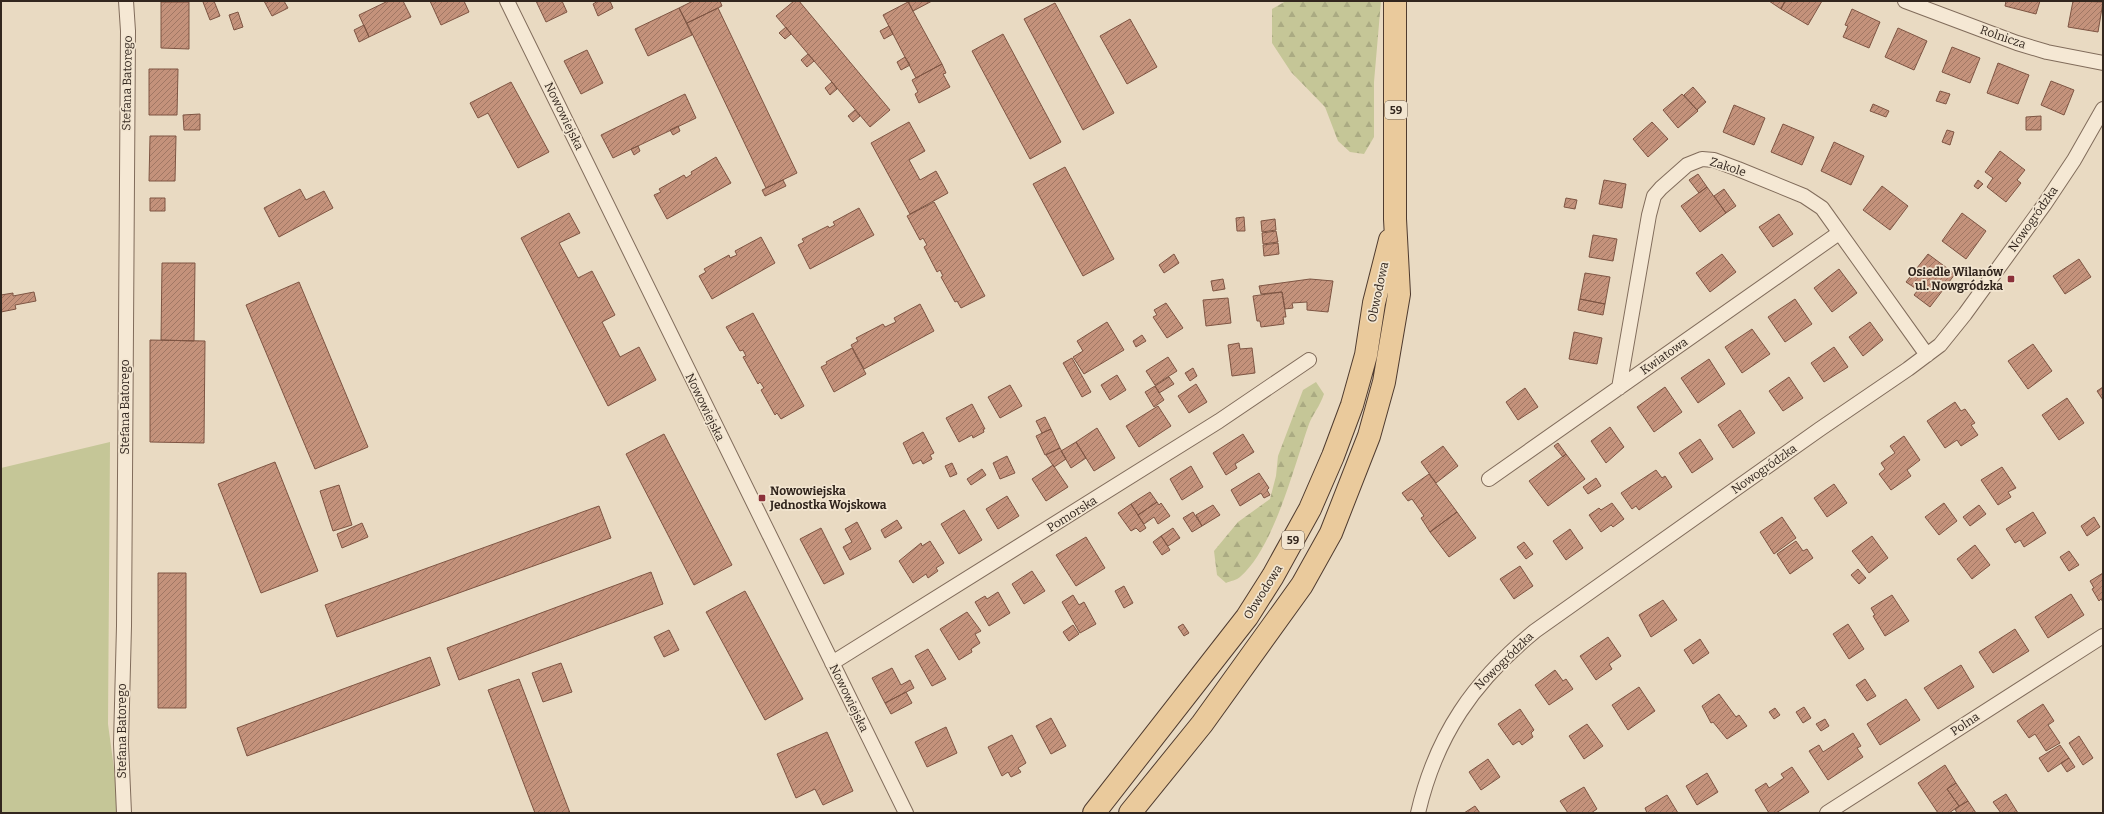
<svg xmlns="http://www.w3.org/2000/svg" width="2104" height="814" viewBox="0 0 2104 814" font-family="Bitter,serif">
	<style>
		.forest { fill: url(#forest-firs) }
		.garden { fill: #c5c697 }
		.building { fill: url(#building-hatch); stroke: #7e5543 }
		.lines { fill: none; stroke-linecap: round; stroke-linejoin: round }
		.minor-casing { stroke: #816c5b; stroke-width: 16 }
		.primary-casing { stroke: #4f3b2f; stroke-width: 24 }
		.minor { stroke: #f5e8d4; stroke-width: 14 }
		.primary { stroke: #eaca9c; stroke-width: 22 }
		.poi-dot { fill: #8b3039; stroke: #f2e5d0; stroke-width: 1.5 }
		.labels { text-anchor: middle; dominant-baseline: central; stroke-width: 3.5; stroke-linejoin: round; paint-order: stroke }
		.shield { fill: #f2e5d0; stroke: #6c5f53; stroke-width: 1 }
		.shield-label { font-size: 11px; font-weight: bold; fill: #32261e }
		.street-label { font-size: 12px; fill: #32261e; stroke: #f2e5d0 }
		.poi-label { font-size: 12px; font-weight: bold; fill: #32261e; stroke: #f2e5d0; text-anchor: end }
	</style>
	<defs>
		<pattern id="forest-firs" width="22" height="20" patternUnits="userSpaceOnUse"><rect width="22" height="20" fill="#c5c697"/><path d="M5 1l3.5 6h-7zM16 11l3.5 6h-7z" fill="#aaaa82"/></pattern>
		<pattern id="building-hatch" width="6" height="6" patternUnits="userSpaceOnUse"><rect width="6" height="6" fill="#c4927b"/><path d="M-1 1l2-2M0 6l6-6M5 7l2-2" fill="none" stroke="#a07764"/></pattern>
	</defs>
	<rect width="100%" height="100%" fill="#e9dac2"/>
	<!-- forest -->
	<path class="forest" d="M1286 1H1381L1374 82V137L1364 154 1350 152 1338 141 1325 107 1291 72 1272 43V9Z
		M1316 382 1324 394C1320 406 1313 414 1309 424 1294 466 1274 548 1240 577 1237 580 1230 581 1226 583L1217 575 1214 551 1238 522 1270 499 1276 476 1278 456 1303 390Z"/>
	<!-- garden -->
	<path class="garden" d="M110 442 108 724 120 813H1V468Z"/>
	<!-- building -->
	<path class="building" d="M206 1H214L220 16 210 20 203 2Z
		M264 1H284L288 8 272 16Z
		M388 1H403L411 17 369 37 359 15Z
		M430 1H464L469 12 441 25Z
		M536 1H562L567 12 546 22Z
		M598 1H610L613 8 598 16 593 4Z
		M693 1H720L722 6 687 23 679 8Z
		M794 1H799L890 110 870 127 776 16Z
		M908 1H932L913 11Z
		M1769 1H1785L1781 9Z
		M1785 1H1822L1808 25 1781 9Z
		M2006 1H2040L2036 14 2005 6Z
		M2073 1 2103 2 2098 32 2068 27Z
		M161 2H189V49L161 48Z
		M908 2 942 64 916 78 883 15Z
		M1055 3 1114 113 1083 130 1024 19Z
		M679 8 692 35 648 56 635 29Z
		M718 8 797 173 766 188 687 23Z
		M1852 9 1880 22 1869 48 1843 37 1848 26 1845 25Z
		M238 12 243 27 234 30 229 15Z
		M1130 19 1157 67 1127 84 1100 36Z
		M364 25 369 37 359 42 354 30Z
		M889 26 893 34 884 39 880 31Z
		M786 27 791 34 785 39 779 33Z
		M1898 28 1927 41 1914 70 1885 57Z
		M1003 34 1061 142 1030 159 972 51Z
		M1952 47 1980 58 1970 83 1942 72Z
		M587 50 603 83 581 94 564 61Z
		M808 54 814 61 807 67 801 60Z
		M905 57 910 65 901 70 897 62Z
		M1998 63 2029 75 2018 104 1987 93Z
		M942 64 946 73 943 74 950 87 919 103 915 94 918 92 912 80Z
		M149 69H178L177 115H149Z
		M2051 81 2074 90 2064 115 2041 105Z
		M511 82 549 152 518 168 488 113 478 118 470 103Z
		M832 82 837 89 830 95 825 88Z
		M1693 87 1706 102 1697 110 1684 95Z
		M1940 91 1950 94 1946 104 1936 101Z
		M685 94 696 118 613 158 601 135Z
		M1682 94 1698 111 1678 128 1663 110Z
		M1873 104 1889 111 1886 117 1870 111Z
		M1734 105 1765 118 1754 145 1723 132Z
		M855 110 860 116 853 122 848 116Z
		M200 114V130H184L183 115Z
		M2041 116V130H2026V117Z
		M909 122 925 151 909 160 920 180 936 171 948 193 910 214 871 143Z
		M1652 122 1668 139 1648 157 1633 139Z
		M1783 124 1814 137 1802 165 1771 152Z
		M678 126 680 131 673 135 670 130Z
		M1947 130 1954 132 1950 145 1942 142Z
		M150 136H176L175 181H149Z
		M1834 142 1864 156 1851 185 1821 171Z
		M638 146 640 151 634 155 631 149Z
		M2000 151 2025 170 2017 180 2021 183 2006 202 1987 187 1993 178 1985 172Z
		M716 157 731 183 667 219 654 195 661 192 659 189 684 175 686 178 692 174 691 172Z
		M1065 167 1114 259 1083 276 1033 184Z
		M1698 174 1707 187 1699 193 1689 180Z
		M783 180 786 186 765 196 762 190Z
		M1604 180 1626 184 1622 208 1599 204Z
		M1978 180 1983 184 1978 189 1974 186Z
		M1882 186 1908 206 1890 230 1863 210Z
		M1707 187 1726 213 1700 232 1681 206Z
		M300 189 306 200 324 191 333 208 279 237 264 208Z
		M1724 189 1736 206 1726 213 1714 196Z
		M150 198H165V211H150Z
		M1566 198 1577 200 1575 209 1564 207Z
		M934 202 985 296 961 308 957 301 955 302 941 277 943 276 940 270 937 272 924 247 927 245 923 238 920 240 907 216Z
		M859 208 874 235 810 269 798 245 804 242 802 239 828 226 829 228 835 225 833 222Z
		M569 213 580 233 559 243 578 278 592 271 615 315 602 322 620 357 639 347 656 380 608 406 521 238Z
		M1962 213 1986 231 1966 259 1942 241Z
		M1779 214 1793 234 1773 247 1759 227Z
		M1244 217 1245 231H1237L1236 218Z
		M1275 219 1276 230 1262 232 1261 221Z
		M1276 231 1278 242 1263 244 1262 233Z
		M1593 235 1617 239 1613 261 1589 257Z
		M761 237 775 263 712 299 699 276 706 272 704 269 729 255 730 258 737 255 735 251Z
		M1278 243 1279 254 1264 256 1263 245Z
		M1174 254 1179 263 1164 273 1159 265Z
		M1722 254 1736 272 1710 292 1696 273Z
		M1928 254 1955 274 1930 307 1914 295 1918 290 1906 282Z
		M2079 259 2091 277 2065 294 2053 276Z
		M162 263H195L194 341 161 340Z
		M1839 269 1857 293 1832 312 1814 288Z
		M1585 273 1610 277 1605 304 1580 299Z
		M1223 279 1225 289 1213 291 1211 281Z
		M1310 279 1333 281 1328 312 1307 310V302L1292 303 1293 308 1285 309 1282 292 1261 294 1259 286Z
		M299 282 368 447 315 469 246 305Z
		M34 292 36 301 15 305 16 309 1 312V295L13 293V296Z
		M1282 292 1286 317H1283L1284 324 1261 327 1260 321H1257L1253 296Z
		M1228 298 1231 323 1206 326 1203 300Z
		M1580 299 1605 304 1603 315 1578 310Z
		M1795 299 1812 324 1785 342 1768 317Z
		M1166 303 1183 328 1167 338 1153 317 1157 315 1154 310Z
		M920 304 934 331 864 369 851 345 858 341 856 338 883 324 885 327 896 322 894 318Z
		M753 313 804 406 781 419 777 413 775 415 761 390 764 388 760 382 758 384 743 357 746 356 743 350 740 351 726 327Z
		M1107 322 1124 350 1084 374 1073 357 1083 351 1077 341Z
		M1870 322 1883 340 1863 356 1849 337Z
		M1752 329 1770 354 1742 373 1725 347Z
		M1574 332 1602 338 1597 364 1569 359Z
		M1142 335 1146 341 1136 347 1133 341Z
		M150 340 205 341 204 443 150 442Z
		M1239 343 1240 349 1252 348 1255 373 1232 376 1228 345Z
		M2033 344 2052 371 2028 389 2008 361Z
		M1834 347 1848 367 1824 382 1811 363Z
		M852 348 866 374 834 392 821 367 827 364 826 362Z
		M1168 357 1177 371 1155 385 1146 371Z
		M1072 358 1091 392 1082 397 1063 363Z
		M1709 359 1725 384 1698 403 1681 378Z
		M1193 368 1197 376 1190 381 1185 373Z
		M1117 375 1126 390 1110 400 1101 385Z
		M1169 377 1174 384 1159 393 1155 386Z
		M1789 377 1803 398 1783 411 1769 391Z
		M1196 384 1207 402 1189 413 1178 396Z
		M1010 385 1022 406 1000 418 988 397Z
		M1155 386 1164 400 1154 407 1145 392Z
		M1665 387 1682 412 1654 432 1637 407Z
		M2103 387V400L2097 391Z
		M1525 388 1538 407 1518 420 1506 402Z
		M2067 398 2084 423 2059 440 2042 415Z
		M1955 402 1961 411 1965 409 1975 423 1971 425 1978 435 1961 446 1957 440 1945 448 1927 421Z
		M972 404 985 429H983L984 432 973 438 972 435 959 442 946 418Z
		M1158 406 1171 426 1139 447 1126 426Z
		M1740 410 1755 433 1733 448 1718 425Z
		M1045 417 1051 429 1042 433 1036 421Z
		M1610 427 1624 447 1606 463 1591 441Z
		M1097 428 1115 458 1094 471 1076 442Z
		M1051 429 1060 448 1045 455 1036 436Z
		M923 432 934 453 930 455 932 459 923 464 921 460 913 464 903 443Z
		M664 434 732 565 694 585 626 454Z
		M1243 434 1254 452 1235 464 1237 468 1226 475 1213 453Z
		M1904 436 1920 460 1907 470 1911 476 1891 490 1879 474 1885 469 1881 463 1895 453 1890 446Z
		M1700 439 1713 459 1692 473 1679 453Z
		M1076 442 1086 458 1071 468 1061 451Z
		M1558 443 1566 454 1563 457 1554 446Z
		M1443 446 1458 466 1436 483 1421 462Z
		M1060 448 1066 459 1054 467 1046 455Z
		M1566 454 1585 479 1548 506 1529 481Z
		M1007 456 1015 473 1000 479 993 463Z
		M275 462 318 571 261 593 218 484Z
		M952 463 957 474 950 477 945 466Z
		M1053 465 1068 487 1046 501 1032 479Z
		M1191 466 1203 487 1182 500 1170 479Z
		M2002 467 2016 488 2008 492 2011 497 1998 505 1981 480Z
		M982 469 986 475 971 485 967 479Z
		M1656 470 1662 478 1665 476 1672 487 1639 510 1636 506 1632 509 1621 493Z
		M1259 473 1269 488 1267 490 1270 495 1264 498 1261 493 1240 506 1231 490Z
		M1429 474 1457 512 1430 532 1421 518 1424 516 1412 499 1408 501 1402 493Z
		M1596 478 1601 486 1588 494 1583 487Z
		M1834 484 1847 503 1827 517 1814 498Z
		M339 485 352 525 333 531 320 491Z
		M1150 492 1157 502 1138 515 1131 504Z
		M1007 496 1019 516 998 529 986 509Z
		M1157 502 1159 505 1161 503 1170 516 1158 524 1154 517 1144 524 1138 515Z
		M1612 503 1624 519 1613 527 1611 525 1601 532 1589 515 1599 508 1601 510Z
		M1944 503 1957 521 1939 535 1925 517Z
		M1131 504 1146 528 1140 532 1136 528 1131 531 1118 513Z
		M1213 505 1220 515 1202 526 1196 515Z
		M1979 505 1986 514 1970 526 1963 517Z
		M599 506 611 538 337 637 325 605Z
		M964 510 982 540 959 554 941 524Z
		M1193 512 1202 526 1192 532 1183 518Z
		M1457 512 1476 538 1449 557 1430 532Z
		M2033 512 2046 533 2024 547 2020 540 2015 543 2006 529Z
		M1782 517 1796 538 1774 554 1760 532Z
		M2094 517 2100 527 2087 536 2081 526Z
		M897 520 902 528 885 538 881 530Z
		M857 522 871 549 850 560 843 547 852 542 845 529Z
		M362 523 368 537 342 548 337 534Z
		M821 528 844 574 824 584 800 539Z
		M1173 528 1180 538 1168 546 1161 536Z
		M1570 529 1583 548 1566 560 1553 541Z
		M1161 536 1170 550 1162 555 1153 542Z
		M1872 536 1888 558 1869 573 1852 551Z
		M1086 537 1105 568 1076 586 1056 555Z
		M930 541 944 563 936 568 938 571 928 578 926 574 913 583 899 561 921 543 922 546Z
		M1796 541 1803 551 1807 549 1813 558 1790 574 1777 554Z
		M1524 542 1533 554 1526 559 1517 547Z
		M1975 545 1990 565 1972 579 1957 559Z
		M2069 551 2079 565 2069 571 2060 557Z
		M1520 566 1533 586 1514 599 1500 579Z
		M1858 569 1866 578 1859 584 1851 575Z
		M1032 571 1045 591 1024 604 1012 584Z
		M651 572 663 604 459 680 447 648Z
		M158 573H186V708H158Z
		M2103 573V602L2101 599 2099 601 2092 589 2094 588 2090 581Z
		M1124 586 1133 603 1124 608 1115 591Z
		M745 591 803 699 765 720 706 612Z
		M998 592 1010 613 989 626 975 602 985 596 987 599Z
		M2071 594 2084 615 2048 638 2035 617Z
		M1073 595 1079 605 1084 602 1096 624 1080 633 1062 602Z
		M1892 595 1909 621 1885 636 1873 616 1875 615 1871 608Z
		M1663 600 1677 620 1651 637 1639 615Z
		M967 612 981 631 975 634 980 643 971 649 972 652 959 660 940 629Z
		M1183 624 1189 633 1184 636 1178 627Z
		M1848 624 1864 649 1849 659 1833 634Z
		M1073 625 1079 634 1069 641 1063 632Z
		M2015 629 2029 651 1993 673 1979 652Z
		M669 630 679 650 664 657 654 637Z
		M1608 637 1621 656 1609 664 1612 669 1596 680 1580 656Z
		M1700 639 1709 653 1693 664 1684 650Z
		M928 649 946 679 932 686 915 656Z
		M430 657 440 685 247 756 237 728Z
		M561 663 572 692 543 702 532 673Z
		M1961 665 1974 687 1938 709 1924 688Z
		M892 668 901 685 910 680 914 688 885 703 872 678Z
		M1555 670 1563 681 1566 679 1573 689 1549 705 1535 685Z
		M519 679 570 813H535L488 690Z
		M1865 679 1876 696 1867 701 1856 685Z
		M1639 687 1655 711 1628 730 1612 705Z
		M906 692 912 703 891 714 885 703Z
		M1719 694 1736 717 1739 715 1747 726 1727 739 1713 722 1711 723 1702 706Z
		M1906 699 1920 720 1880 745 1867 724Z
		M2043 704 2054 721 2048 725 2060 743 2046 751 2035 734 2029 738 2017 721Z
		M1804 707 1811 718 1803 723 1796 712Z
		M1775 708 1780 715 1774 719 1769 712Z
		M1520 709 1534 730 1531 733 1533 737 1522 745 1519 741 1513 745 1498 724Z
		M1051 718 1066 746 1051 754 1036 726Z
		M1825 719 1829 726 1821 731 1816 724Z
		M1587 724 1603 746 1584 759 1569 736Z
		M946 727 957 753 927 767 915 742Z
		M827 732 853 791 823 805 815 789 796 798 777 754Z
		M1853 733 1861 746 1857 748 1863 757 1828 780 1809 751 1819 745 1823 752Z
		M1012 735 1026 763 1018 768 1021 772 1011 777 1008 772 1002 776 988 747Z
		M2079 736 2093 758 2083 765 2069 743Z
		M2060 745 2069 758 2048 772 2039 758Z
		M2069 758 2075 767 2067 772 2061 763Z
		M1488 759 1500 777 1481 790 1469 772Z
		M1945 765 1956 783 1947 789 1959 806 1949 813H1938L1918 783Z
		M1792 767 1809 792 1776 813H1769L1755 790 1766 783 1769 788 1784 778 1781 774Z
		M1707 773 1718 792 1697 805 1686 786Z
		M1956 783 1968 801 1959 806 1947 789Z
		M1584 787 1597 809 1591 813H1568L1560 801Z
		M2006 794 2018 813H2001L1993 802Z
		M1667 795 1678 813H1647L1645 808Z
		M1968 801 1976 813H1957L1955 809Z
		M1475 806 1480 813H1464Z"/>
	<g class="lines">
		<!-- minor casing -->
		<g class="minor-casing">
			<path id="minor" d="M507 1 906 813
				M1905 1 2017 43 2047 52 2103 63
				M1619 388 1649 215 1654 196 1661 188 1687 165 1702 159 1714 160 1738 169 1804 196 1822 208 1927 355
				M1489 479 1839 233
				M832 663 1219 421 1309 360
				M124 813 121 744 124 626 128 31 126 1
				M1418 813C1436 735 1474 681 1535 631L1820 429 1908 369 1940 345 1965 314 2044 205 2074 160 2103 109
				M1827 813 2103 636"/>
		</g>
		<!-- primary casing -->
		<g class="primary-casing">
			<path id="primary" d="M1094 813 1247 617 1273 576 1310 509 1333 456 1352 405 1366 355 1374 303 1390 240
				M1130 813 1202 724 1302 585 1331 533 1369 436 1384 382 1399 294 1395 219V1"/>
		</g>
		<!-- minor -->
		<use href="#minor" class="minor"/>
		<!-- primary -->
		<use href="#primary" class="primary"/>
	</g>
	<!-- markers -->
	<g class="poi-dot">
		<rect x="2007" y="275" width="8" height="8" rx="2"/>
		<rect x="758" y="494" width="8" height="8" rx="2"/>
	</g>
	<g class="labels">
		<!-- shield labels -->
		<g class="shield">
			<rect x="1385" y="101" width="22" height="18" rx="3"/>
			<rect x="1282" y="531" width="22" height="18" rx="3"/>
		</g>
		<g class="shield-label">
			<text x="1396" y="110">59</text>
			<text x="1293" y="540">59</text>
		</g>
		<!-- street labels -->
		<g class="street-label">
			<text transform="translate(2003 37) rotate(19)">Rolnicza</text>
			<text transform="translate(127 83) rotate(-89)">Stefana Batorego</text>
			<text transform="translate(564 116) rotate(64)">Nowowiejska</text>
			<text transform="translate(1728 167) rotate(18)">Zakole</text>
			<text transform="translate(2033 219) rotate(-55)">Nowogródzka</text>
			<text transform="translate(1378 292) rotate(-78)">Obwodowa</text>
			<text transform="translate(1664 356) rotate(-35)">Kwiatowa</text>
			<text transform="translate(125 407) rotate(-90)">Stefana Batorego</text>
			<text transform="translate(705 407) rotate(64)">Nowowiejska</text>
			<text transform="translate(1764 469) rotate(-35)">Nowogródzka</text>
			<text transform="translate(1072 514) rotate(-32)">Pomorska</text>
			<text transform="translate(1263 592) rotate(-58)">Obwodowa</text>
			<text transform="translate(1504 661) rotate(-44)">Nowogródzka</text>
			<text transform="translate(849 698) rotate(64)">Nowowiejska</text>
			<text transform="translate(1965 724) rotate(-33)">Polna</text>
			<text transform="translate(122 731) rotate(-90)">Stefana Batorego</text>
		</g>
		<!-- poi labels -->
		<g class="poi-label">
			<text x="2003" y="272">Osiedle Wilanów<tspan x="2003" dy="14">ul. Nowgródzka</tspan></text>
			<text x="770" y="491" text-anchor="start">Nowowiejska<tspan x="770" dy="14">Jednostka Wojskowa</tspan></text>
		</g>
	</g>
	<!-- border -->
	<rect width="2104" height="814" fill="none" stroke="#32261e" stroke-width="4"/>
</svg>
